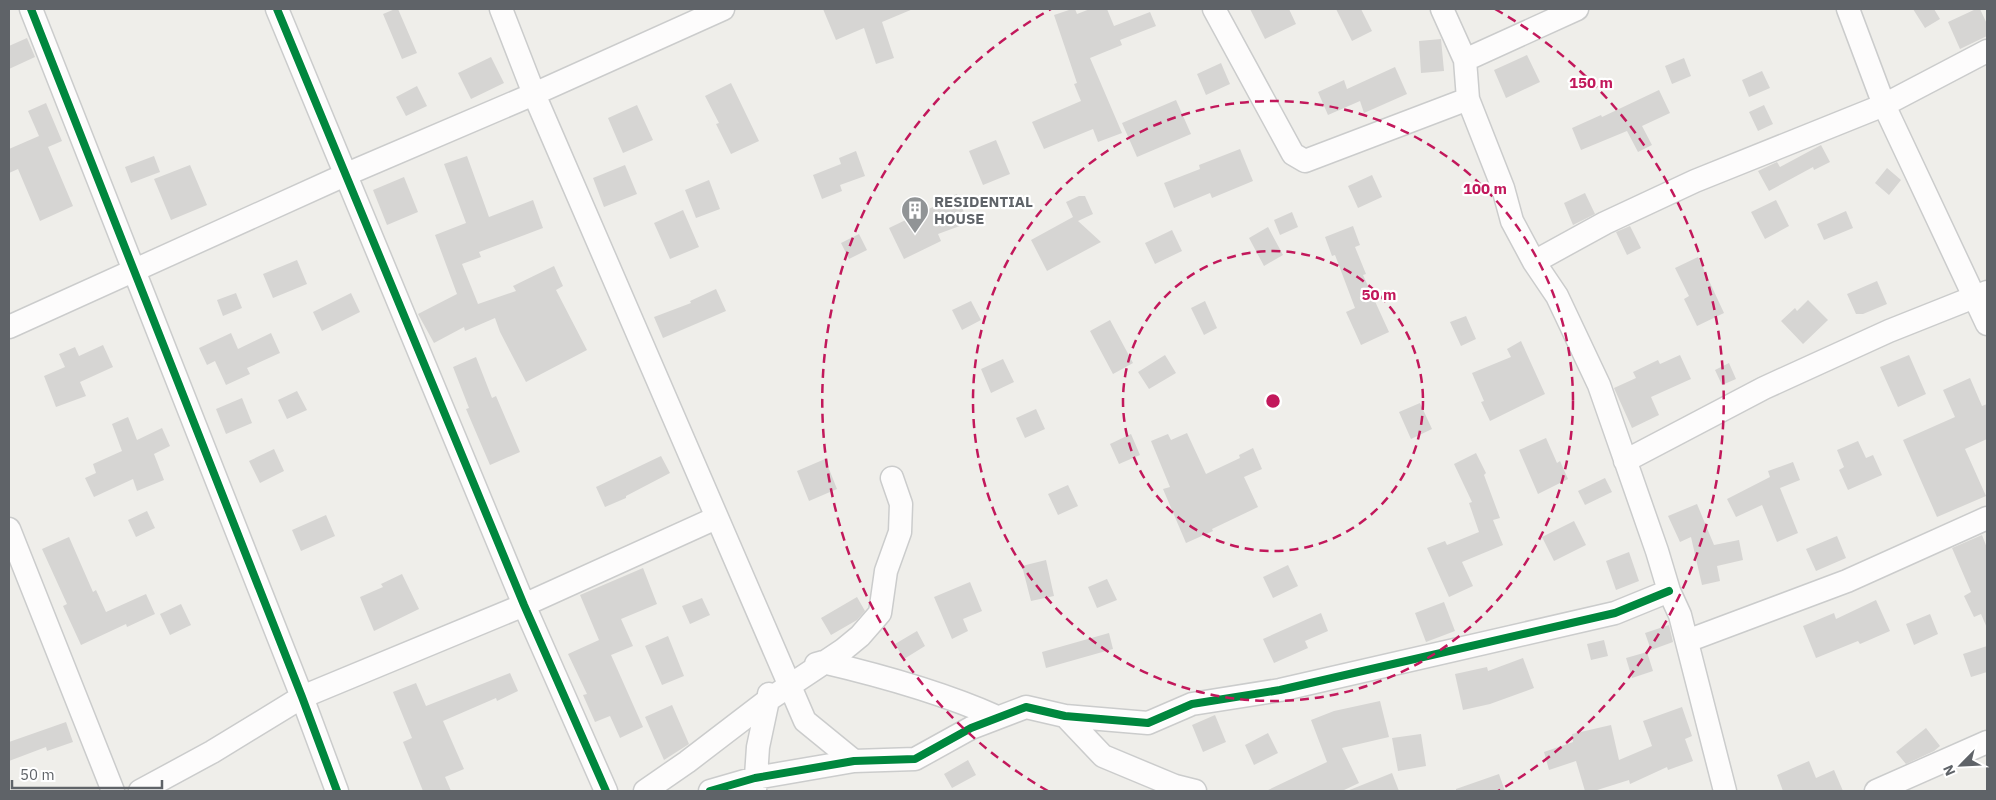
<svg xmlns="http://www.w3.org/2000/svg" width="1996" height="800" viewBox="0 0 1996 800" font-family="'IBM Plex Sans',sans-serif">
	<style>
		.building { fill: #d6d5d3 }
		.lines { fill: none; stroke-linecap: round; stroke-linejoin: round }
		.street-casing { stroke: #cbcccc; stroke-width: 25 }
		.street { stroke: #fdfcfc; stroke-width: 22 }
		.cycleway-casing { stroke: #fff; stroke-width: 11 }
		.cycleway { stroke: #00873e; stroke-width: 8 }
		.ring { fill: none; stroke: #c2185b; stroke-width: 2.5; stroke-dasharray: 9 6 }
		.labels { text-anchor: middle; dominant-baseline: central; stroke-width: 4.5; stroke-linejoin: round; paint-order: stroke }
		.poi-label { font-size: 15px; font-weight: bold; fill: #5f6368; stroke: #fff; text-anchor: start }
		.centre { fill: #c2185b; stroke: #fff; stroke-width: 2.5 }
		.ring-label { font-size: 15px; text-anchor: middle; font-weight: bold; fill: #c2185b; stroke: #fff; stroke-width: 4.5; stroke-linejoin: round; paint-order: stroke }
	</style>
	<rect width="100%" height="100%" fill="#efeeea"/>
	<!-- building -->
	<path class="building" d="M395 9H398L417 53 402 59 383 14Z
		M823 9H913L882 22 894 58 876 64 864 28 836 40Z
		M1072 9H1075L1077 14 1090 9H1107L1114 26 1150 12 1156 26 1120 40 1122 45 1090 58 1122 133 1098 142 1093 129 1044 149 1032 122 1081 101 1074 84 1077 83 1054 15Z
		M1250 9H1289L1296 24 1265 39Z
		M1336 9H1361L1372 31 1352 41Z
		M1913 9H1934L1940 19 1925 28Z
		M1976 9H1980L1987 24V36L1960 49 1948 22Z
		M27 38 35 57 9 69V46Z
		M1441 39 1444 71 1421 73 1419 41Z
		M1527 55 1540 82 1506 98 1494 70Z
		M491 57 504 83 471 99 458 73Z
		M1684 58 1691 76 1672 84 1665 66Z
		M1221 63 1230 84 1206 95 1197 74Z
		M1395 67 1407 94 1364 113 1360 101 1328 115 1318 92 1344 80 1347 89Z
		M1762 71 1770 88 1749 97 1742 80Z
		M731 83 759 141 731 154 716 124 719 123 705 96Z
		M417 86 427 106 406 116 396 97Z
		M1659 90 1670 113 1642 126 1652 145 1638 152 1627 131 1581 150 1572 128 1601 115 1602 117Z
		M1176 100 1191 134 1137 157 1122 123Z
		M46 103 62 141 48 147 73 206 40 221 18 169 9 173V149L39 136 28 111Z
		M637 105 653 140 623 153 608 118Z
		M1764 105 1773 124 1758 131 1749 112Z
		M996 140 1010 174 983 185 969 151Z
		M1821 145 1830 162 1814 170 1813 167 1769 191 1758 171 1777 162 1780 167Z
		M1240 149 1253 181 1212 198 1210 193 1174 208 1164 183 1200 169 1199 165Z
		M856 151 865 176 840 185 842 191 822 199 813 175 841 164 839 158Z
		M154 156 160 172 131 183 125 167Z
		M467 156 489 217 533 200 543 228 479 252 481 257 462 264 478 304 516 291 513 286 554 266 563 286 556 290 587 350 526 382 500 332 495 318 465 331 464 327 434 343 418 314 457 294 435 235 466 223 444 164Z
		M190 165 207 205 171 220 154 179Z
		M625 165 637 194 604 207 593 178Z
		M1887 168 1901 180 1889 195 1875 183Z
		M1372 175 1382 197 1358 208 1348 186Z
		M404 177 418 212 387 225 373 190Z
		M709 180 720 209 696 218 685 190Z
		M1585 193 1595 214 1573 225 1564 203Z
		M957 194 968 223 938 234 941 241 904 259 889 228 937 205 935 202Z
		M1079 196H1085L1093 214 1078 221 1101 242 1047 271 1031 240 1073 217 1066 202Z
		M1776 200 1789 226 1765 239 1751 212Z
		M683 210 699 247 670 259 654 223Z
		M1846 211 1853 228 1824 240 1817 224Z
		M1292 212 1298 227 1280 235 1274 220Z
		M1353 226 1360 245 1355 247 1366 274 1363 275 1389 332 1361 345 1346 312 1355 308 1335 255 1332 256 1325 237Z
		M1630 226 1641 248 1627 255 1616 232Z
		M1268 227 1283 255 1264 266 1249 238Z
		M1172 230 1182 251 1155 264 1145 243Z
		M859 234 867 250 849 259 841 243Z
		M1698 257 1724 313 1697 326 1684 299 1689 296 1675 268Z
		M297 260 307 284 273 298 263 274Z
		M1877 281 1887 304 1863 314H1856L1847 294Z
		M716 289 726 311 663 338 654 317 691 303 690 301Z
		M236 293 242 308 223 316 217 300Z
		M351 293 360 312 322 331 313 312Z
		M1808 300 1828 320 1803 344 1781 321 1795 308 1797 311Z
		M971 301 981 320 962 330 952 310Z
		M1205 301 1217 328 1204 335 1191 308Z
		M1466 316 1476 339 1461 346 1450 322Z
		M1110 320 1133 363 1113 374 1090 331Z
		M231 333 238 349 271 333 280 353 247 368 250 374 226 385 215 361 207 365 199 348Z
		M1521 341 1545 394 1490 421 1481 402 1484 401 1472 373 1511 357 1507 349Z
		M103 345 113 367 80 382 86 396 56 407 44 376 65 367 59 354 75 347 79 356Z
		M1165 355 1176 373 1149 389 1138 372Z
		M1680 355 1691 379 1651 397 1659 415 1632 428 1614 388 1636 378 1633 372 1658 360 1660 364Z
		M1909 355 1926 394 1898 407 1880 367Z
		M476 357 492 398 496 396 520 452 490 465 466 409 469 408 453 367Z
		M1003 359 1014 382 991 393 981 369Z
		M1729 363 1736 379 1722 385 1715 370Z
		M1970 378 1982 406 1987 404V439L1965 449 1986 496 1937 517 1903 440 1955 417 1943 390Z
		M297 391 307 410 287 419 278 400Z
		M242 398 252 423 226 434 216 409Z
		M1420 403 1432 429 1411 439 1399 412Z
		M1036 409 1045 429 1025 438 1016 418Z
		M128 417 137 440 162 428 170 446 154 454 164 480 137 491 133 479 94 497 85 478 96 473 93 464 122 451 112 424Z
		M1187 433 1206 474 1240 458 1239 455 1253 448 1262 469 1244 477 1258 507 1212 529 1213 531 1186 543 1163 489 1170 487 1151 441 1168 434 1171 440Z
		M1131 434 1140 455 1119 464 1110 444Z
		M1546 438 1557 463 1560 461 1568 479 1538 494 1519 450Z
		M1858 441 1866 458 1873 455 1882 475 1848 490 1839 470 1844 467 1837 450Z
		M274 449 284 471 260 483 249 461Z
		M1476 453 1486 473 1484 475 1500 518 1493 520 1503 545 1462 562 1473 586 1449 597 1427 548 1445 541 1447 545 1479 532 1469 503 1472 502 1454 464Z
		M661 456 670 473 626 496V498L605 507 596 487Z
		M825 459 837 489 809 501 797 471Z
		M1793 462 1800 480 1780 488 1798 533 1777 542 1762 505 1736 517 1727 499 1770 477 1768 471Z
		M1605 478 1612 492 1585 505 1578 491Z
		M1068 485 1078 506 1058 515 1048 494Z
		M1697 504 1714 545 1739 540 1743 560 1717 566 1720 581 1702 585 1691 537 1680 542 1668 516Z
		M147 511 155 528 136 537 128 520Z
		M326 515 335 536 301 551 292 530Z
		M1574 521 1586 545 1554 561 1542 537Z
		M1982 535 1987 548V628L1981 614 1974 617 1964 596 1971 592 1952 548Z
		M1837 536 1846 558 1816 571 1806 549Z
		M69 537 93 592 96 590 106 612 146 594 155 614 127 627 126 624 81 645 63 606 67 604 42 549Z
		M1629 552 1639 581 1616 590 1606 561Z
		M1046 560 1054 596 1031 601 1022 566Z
		M1288 565 1298 586 1273 598 1263 577Z
		M643 568 657 604 621 619 633 646 611 655 643 727 620 738 610 716 595 722 583 695 587 694 568 654 599 640 580 595Z
		M402 574 419 609 374 631 360 597 383 587 381 584Z
		M1107 579 1117 600 1097 608 1088 587Z
		M970 582 982 611 963 619 968 631 952 639 934 597Z
		M857 597 865 611 857 620 831 635 821 618Z
		M702 598 710 615 690 624 682 606Z
		M1876 600 1890 631 1860 644 1858 641 1816 658 1803 626 1834 613 1836 619Z
		M1444 602 1455 631 1426 642 1415 613Z
		M181 604 191 625 170 635 160 614Z
		M1321 613 1328 631 1305 641 1308 648 1274 663 1263 639Z
		M1930 614 1938 634 1914 645 1906 624Z
		M1669 625 1673 642 1651 650 1645 633Z
		M917 631 925 646 904 659 895 644Z
		M1109 633 1113 649 1046 668 1042 652Z
		M668 636 684 676 662 685 645 646Z
		M1604 640 1608 656 1591 660 1587 644Z
		M1987 646V672L1971 677 1963 654Z
		M1647 652 1653 671 1632 678 1626 658Z
		M1523 658 1534 688 1490 704 1463 710 1455 674 1487 667 1488 671Z
		M510 673 518 691 497 701 496 698 443 721 464 769 445 777 451 791H423L403 742 412 738 393 692 416 683 426 706Z
		M1380 701 1389 737 1342 748 1359 783 1342 791H1266L1327 762 1311 720 1334 711Z
		M672 705 689 744 664 760 645 717Z
		M1682 707 1692 736 1685 739 1693 761 1668 770 1667 767 1630 784 1629 780 1594 791H1585L1576 761 1549 770 1544 752 1573 742 1572 734 1611 725 1619 760 1652 746 1643 721Z
		M1215 715 1226 742 1203 752 1192 725Z
		M66 722 73 742 47 751 46 747 9 761V742Z
		M1926 728 1940 746 1934 751 1906 764 1896 752Z
		M1268 733 1278 753 1254 765 1245 745Z
		M1421 734 1426 766 1398 771 1392 738Z
		M968 760 976 775 952 788 944 774Z
		M1809 761 1816 778 1834 770 1843 791H1783L1777 775Z
		M1392 773 1399 791H1347Z
		M1499 774 1505 791H1456V789Z"/>
	<g class="lines">
		<!-- street casing -->
		<g class="street-casing">
			<path id="street" d="M31 9 302 697 337 791
				M277 9 524 605 606 791
				M501 9 534 94 805 721 854 761
				M1214 9 1293 154 1305 161 1468 99
				M1442 9 1465 60 1468 99 1503 188 1512 221 1534 262 1557 296 1599 385 1657 551 1669 591 1680 615 1725 791
				M1848 9 1884 105 1987 324
				M1465 60 1577 9
				M1534 262 1605 223 1695 181 1884 105 1987 51
				M9 327 347 174 534 94 723 9
				M1625 461 1764 388 1889 331 1987 292
				M9 529 113 791
				M1687 641 1847 581 1987 518
				M816 664 823 662C883 676 941 692 997 717
				M1065 716 1103 756 1175 786 1195 791
				M140 791 212 752 302 697 524 605 716 518
				M645 791 687 762 768 700 769 694
				M710 791 755 778 854 761 915 759 971 728 1026 707 1065 716 1148 723 1192 704 1280 690 1615 613 1669 591
				M755 791 758 747 768 700 843 650 860 636 880 613 886 571 900 532 901 504 892 478
				M1876 791 1987 742"/>
		</g>
		<!-- street -->
		<use href="#street" class="street"/>
		<!-- cycleway casing -->
		<g class="cycleway-casing">
			<path id="cycleway" d="M31 9 302 697 337 791
				M277 9 524 605 606 791
				M710 791 755 778 854 761 915 759 971 728 1026 707 1065 716 1148 723 1192 704 1280 690 1615 613 1669 591"/>
		</g>
		<!-- cycleway -->
		<use href="#cycleway" class="cycleway"/>
	</g>
	<!-- distance rings -->
	<g class="ring">
		<circle cx="1273" cy="401" r="150"/>
		<circle cx="1273" cy="401" r="300"/>
		<path d="M1048 791A450 450 0 0 1 1051 9M1495 9A450 450 0 0 1 1498 791"/>
	</g>
	<!-- icons -->
	<defs>
		<g id="building-pin" transform="scale(1.4375)"><path d="M0 17L-7.5 6A9.5 9.5 0 1 1 7.5 6Z" fill="#919496" stroke="#fff"/><path d="M-4-6H4V6H1V3H-1V6H-4ZM-2.5-4.3h1.7v1.8h-1.7ZM.8-4.3h1.7v1.8H.8ZM-2.5-1h1.7V.8h-1.7ZM.8-1h1.7V.8H.8Z" fill="#fff"/></g>
	</defs>
	<g fill-rule="evenodd">
		<use href="#building-pin" x="915" y="210"/>
	</g>
	<g class="labels">
		<!-- poi labels -->
		<g class="poi-label">
			<text x="934" y="201">RESIDENTIAL<tspan x="934" dy="17">HOUSE</tspan></text>
		</g>
	</g>
	<circle cx="1273" cy="401" r="8" class="centre"/>
	<g class="ring-label">
		<text x="1591" y="88">150 m</text>
		<text x="1485" y="194">100 m</text>
		<text x="1379" y="300">50 m</text>
	</g>
	<!-- border -->
	<rect width="1996" height="800" fill="none" stroke="#5f6368" stroke-width="20"/>
	<!-- north arrow -->
	<g transform="translate(1961 765) rotate(246)" stroke="#ffffff" stroke-width="4" paint-order="stroke">
	<path d="M0-4L9 19L0 12L-9 19Z" fill="#5f6368"/>
	<text y="-8" font-size="14" font-weight="bold" text-anchor="middle" fill="#5f6368">N</text>
	</g>
	<!-- scale -->
	<path d="M12 780v8h150v-8" fill="none" stroke="#5f6368" stroke-width="2.5"/>
	<text x="20" y="780" font-size="15" fill="#5f6368" stroke="#ffffff" stroke-width="4" paint-order="stroke">50 m</text>
</svg>
